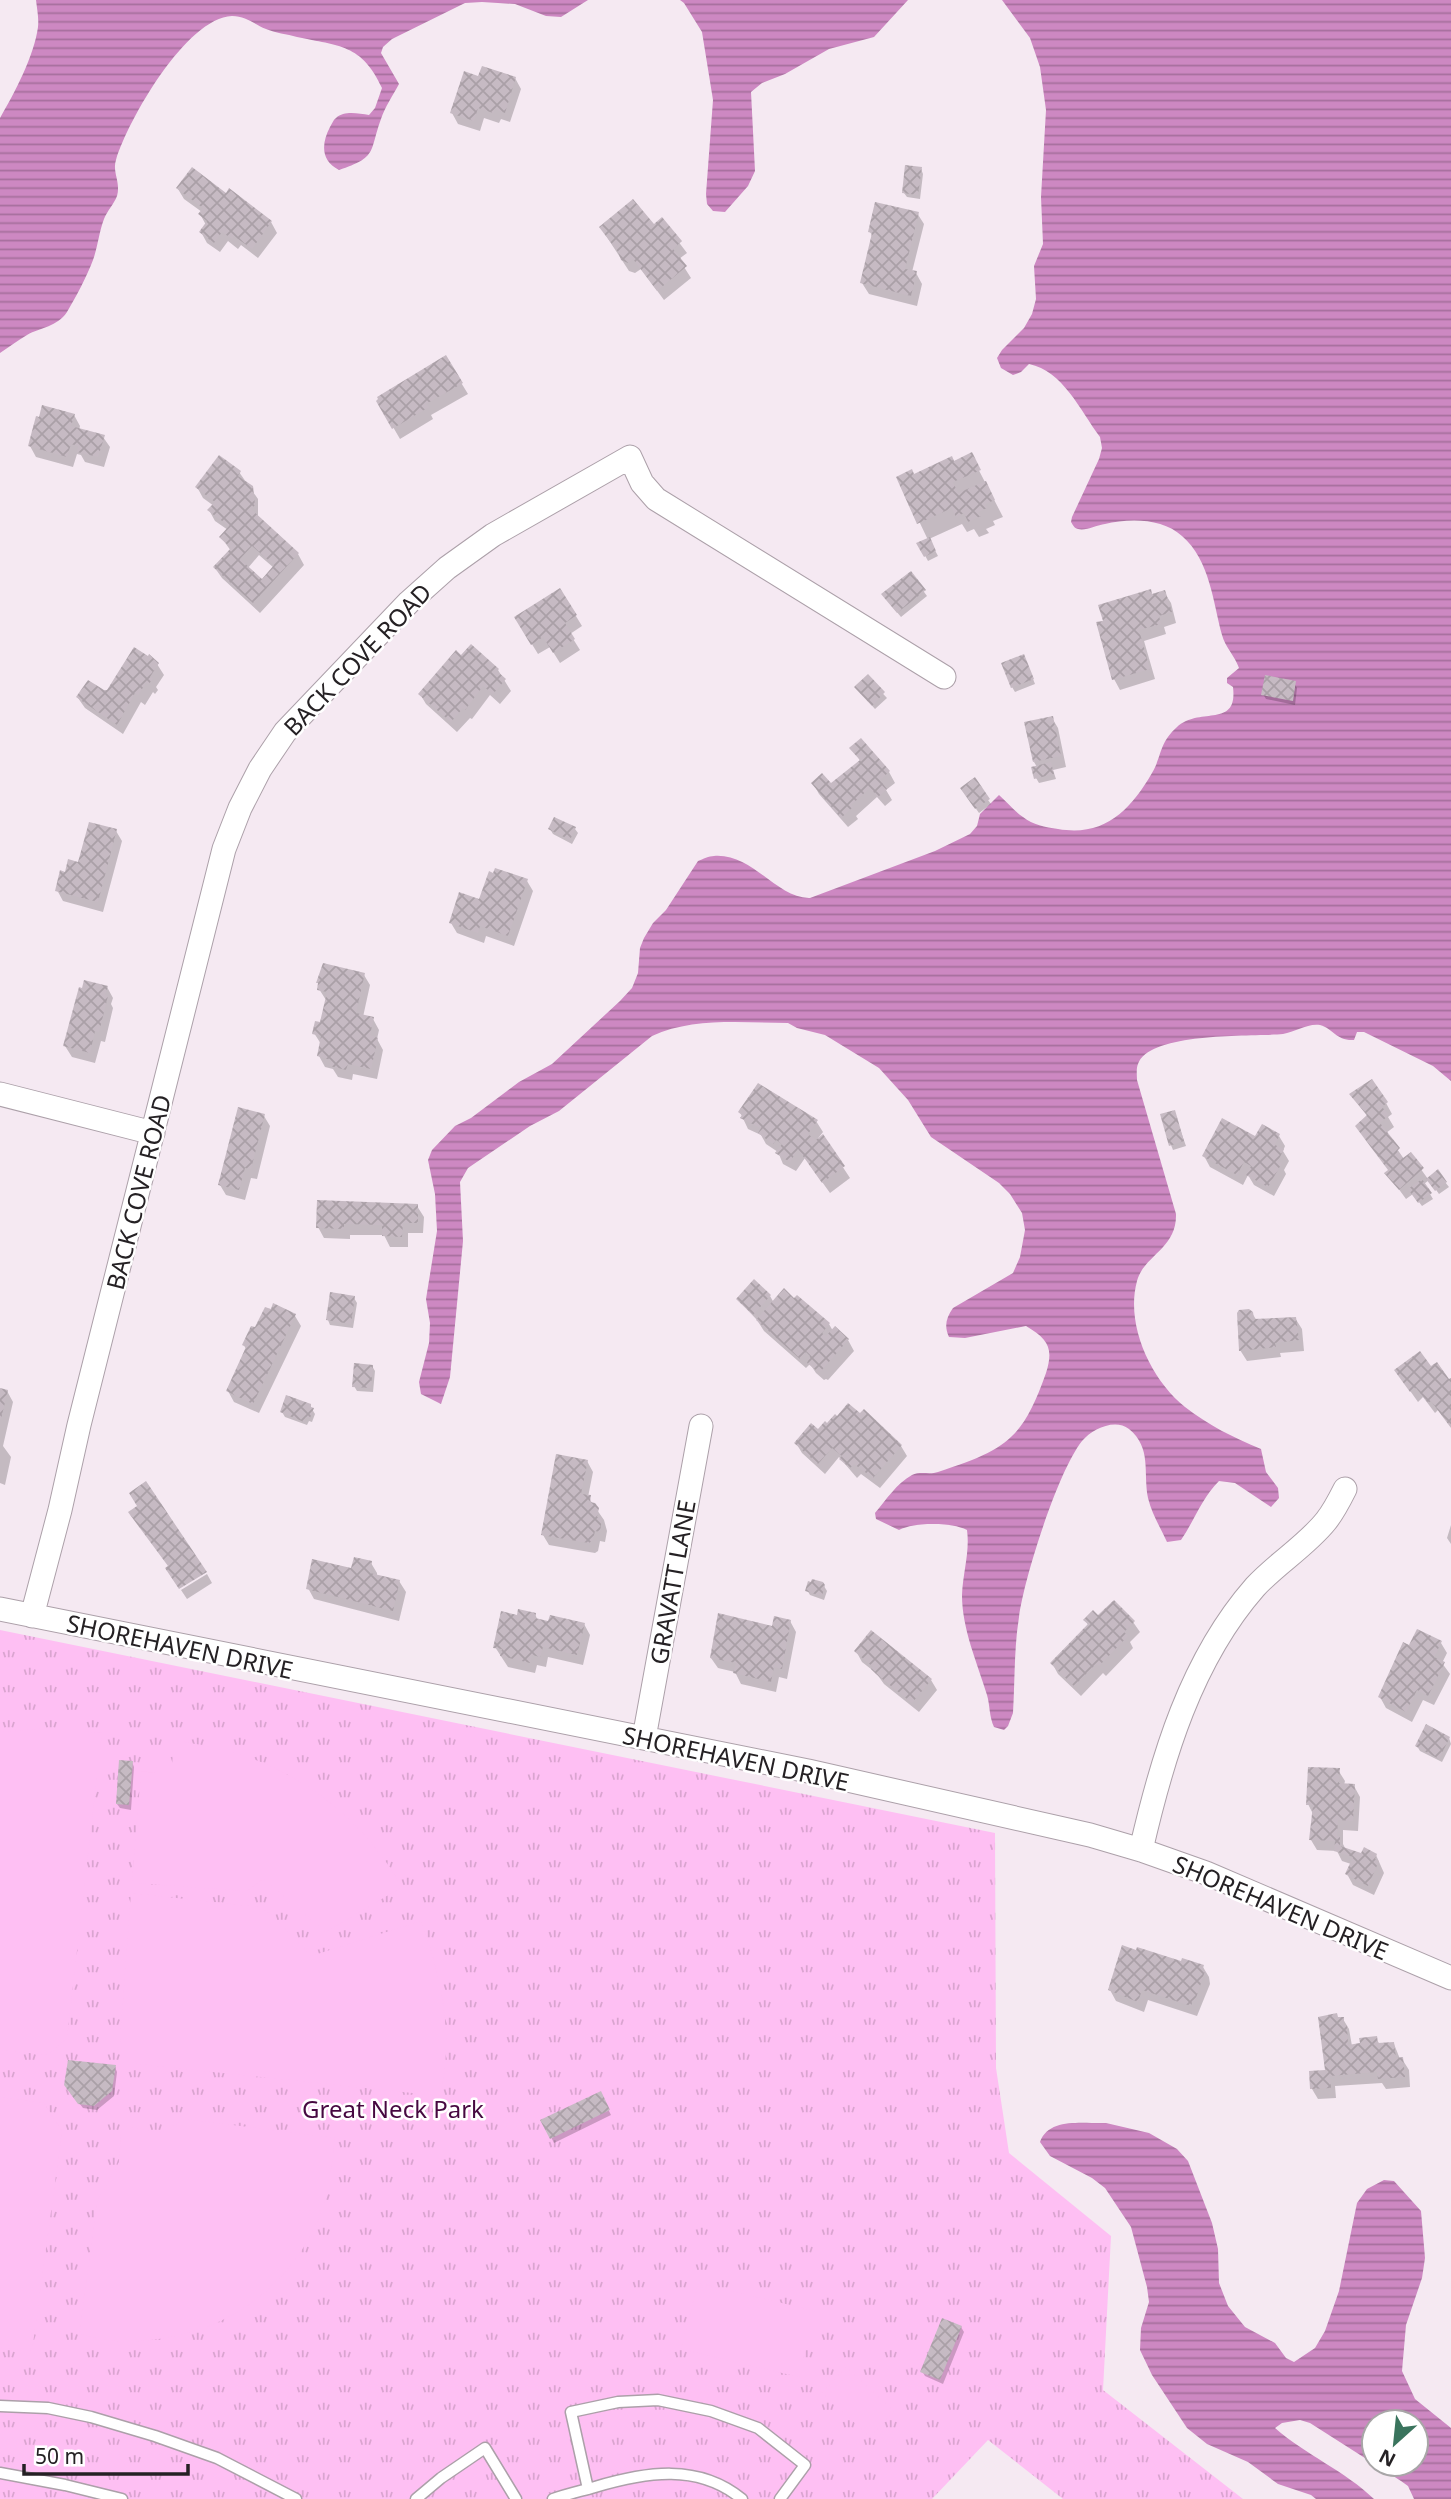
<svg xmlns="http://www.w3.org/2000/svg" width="1451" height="2499" viewBox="0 0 1451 2499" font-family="'Noto Sans',sans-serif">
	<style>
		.grass { fill: url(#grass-tufts) }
		.pitch { fill: #febff3 }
		.water { fill: url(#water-rules); fill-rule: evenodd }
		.shadow { fill: #0003; fill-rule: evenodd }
		.building { fill: url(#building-cross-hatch); fill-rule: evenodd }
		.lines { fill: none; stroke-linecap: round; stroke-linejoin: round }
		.lane-casing { stroke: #aca0a9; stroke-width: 13 }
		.street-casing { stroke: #aca0a9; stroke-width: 25 }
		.lane { stroke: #fff; stroke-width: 10 }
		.street { stroke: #fff; stroke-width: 23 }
		.labels { text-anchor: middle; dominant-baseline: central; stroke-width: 5; stroke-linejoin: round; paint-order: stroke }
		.street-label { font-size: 24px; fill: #252124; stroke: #fff }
		.park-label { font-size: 24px; fill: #470841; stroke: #fff }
	</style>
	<defs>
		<pattern id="grass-tufts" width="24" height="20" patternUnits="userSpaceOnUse" patternTransform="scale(1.75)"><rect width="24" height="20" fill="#febff3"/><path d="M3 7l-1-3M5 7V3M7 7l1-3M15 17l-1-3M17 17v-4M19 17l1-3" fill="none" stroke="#daa4d0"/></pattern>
		<pattern id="water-rules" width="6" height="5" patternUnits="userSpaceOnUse" patternTransform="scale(1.75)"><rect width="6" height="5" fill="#cd88c2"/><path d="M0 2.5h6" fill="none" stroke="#a66f9d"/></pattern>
		<pattern id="building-cross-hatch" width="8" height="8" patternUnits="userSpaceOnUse" patternTransform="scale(1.75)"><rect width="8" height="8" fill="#c6bac3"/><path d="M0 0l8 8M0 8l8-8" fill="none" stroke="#aaa0a7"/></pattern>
	</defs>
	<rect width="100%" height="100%" fill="#f5e9f2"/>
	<!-- grass -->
	<path class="grass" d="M0 1630 995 1833 996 2068 1009 2153 1111 2236 1103 2390 1243 2499H1063L988 2440 932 2499H0Z"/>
	<!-- pitch -->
	<path class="pitch" d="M48 1728 102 1733 67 2038 48 2055 0 2050V1732Z
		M174 1740C199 1745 225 1748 248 1757 313 1780 368 1827 402 1887L326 1932 263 1879 247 1891 132 1883 141 1771 154 1773 158 1766H172Z
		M131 1893 259 1907 273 1916 311 1956 421 1921C436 1961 447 2005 446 2048 446 2064 443 2080 441 2096L137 2064 120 2041Z
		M0 2097 44 2103 62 2131 32 2351 0 2347Z
		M186 2119 335 2138C332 2158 331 2181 325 2201 295 2293 212 2345 116 2341 104 2341 91 2336 79 2334L97 2202 119 2162 121 2134 128 2127 160 2133Z
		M698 2283 815 2311 799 2377 681 2349Z
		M846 2367 894 2411 870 2437 822 2393Z"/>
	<!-- water -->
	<path class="water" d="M36 0H588L561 17 546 16 515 4 482 2 465 3 392 39 383 47 381 53 399 84C393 95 385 107 381 119 369 152 378 157 339 170 321 161 321 144 330 127 332 124 333 120 336 118 345 110 359 114 369 115L375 108 382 88C362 44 339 46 297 37 287 34 275 33 266 29 254 24 246 16 232 16 186 18 128 120 116 160 112 172 121 182 117 196 114 204 107 211 104 219 99 232 98 246 93 260 87 276 76 297 67 312 57 327 41 327 27 335 17 341 9 347 0 353V118C15 92 34 56 38 27 39 18 37 9 36 0Z
		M680 0H908L874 37 829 49 785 74 762 83 751 92 755 171 748 186 725 212 713 211 707 204 706 194 713 100 702 32 684 3Z
		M1002 0H1451V1081L1433 1066 1364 1032H1357L1354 1040C1336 1041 1334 1029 1320 1025 1308 1023 1295 1032 1283 1034 1254 1037 1150 1031 1138 1064 1136 1068 1137 1076 1137 1080L1176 1214C1177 1249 1144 1255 1137 1281 1125 1325 1151 1380 1185 1407 1208 1425 1234 1438 1261 1449L1266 1472 1278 1488 1279 1498 1271 1507 1235 1483 1219 1481C1202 1498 1194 1521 1181 1540L1167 1542C1160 1527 1152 1514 1148 1498 1143 1472 1152 1448 1129 1429 1115 1418 1092 1429 1082 1441 1058 1471 1024 1578 1019 1617 1014 1648 1015 1681 1013 1713L1008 1726 1004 1730 994 1727C989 1716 990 1705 987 1695 977 1662 962 1629 962 1595 963 1572 970 1552 967 1530 952 1522 914 1522 899 1530L876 1519 875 1513C886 1500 897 1483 912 1475 920 1471 930 1475 938 1472 1005 1450 1022 1441 1046 1373 1054 1348 1048 1339 1026 1326L965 1338 949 1337C944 1326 946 1318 953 1308L1013 1273 1020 1257 1025 1230 1022 1213 1010 1194 999 1183 931 1137 908 1100 879 1068 825 1035 797 1028 788 1023C744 1023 693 1017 652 1036L559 1111 530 1126 468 1168 460 1182 463 1241 450 1377 441 1404 421 1394 419 1382 429 1343 430 1323 426 1299 437 1231 435 1194 428 1160 432 1150 455 1126 471 1118 519 1082 552 1064 620 1001 632 988 638 973 640 948 644 938 653 923 666 910 698 861C703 859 709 856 714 856 753 853 777 899 810 898L935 851 970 834 977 826 980 814 999 795C1007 802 1014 811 1023 817 1033 825 1045 827 1058 829 1104 837 1130 811 1152 773 1162 756 1159 743 1177 727 1200 706 1238 729 1233 687L1227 683V678L1239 668C1235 656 1225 647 1222 635 1213 602 1210 560 1182 536 1163 518 1129 518 1105 524 1097 525 1086 531 1078 529 1074 528 1073 525 1071 522L1072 517 1099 459 1102 448 1100 437C1080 410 1063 371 1029 364L1021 372 1013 375 1001 368 997 358 1002 350 1024 328 1032 314 1036 299 1034 266 1043 244 1041 197 1046 110 1040 67 1030 38Z
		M1106 2123 1149 2133 1177 2149 1188 2161 1212 2223 1218 2249 1219 2283 1228 2306 1245 2327 1275 2343 1286 2358 1294 2362 1315 2348 1325 2331 1339 2291 1357 2203 1367 2189 1384 2180 1394 2181 1421 2211 1425 2258 1422 2278 1406 2325 1402 2371 1415 2399 1451 2428V2499H1414L1408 2486 1401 2481 1310 2423 1300 2420 1282 2423 1275 2428C1306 2455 1345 2471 1374 2499H1316L1311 2495 1278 2484 1248 2462 1207 2444 1187 2428 1152 2375 1140 2350 1141 2328 1149 2302 1147 2287 1131 2227 1105 2188 1092 2178 1050 2156 1040 2142C1049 2117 1084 2124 1106 2123ZM1374 2422H1416V2464H1374Z"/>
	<!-- shadow -->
	<path class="shadow" d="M480 78H515L521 89 510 122 501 119 499 123 484 118 480 131 458 124 452 113Z
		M921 169 923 174 920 199 907 197 904 193Z
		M178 189 226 195 271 222 277 233 258 258 241 245 238 249 228 241 220 252 207 243 201 232 206 225 200 214 202 212 184 199Z
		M917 213 924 224 912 272 916 273 922 284 917 306 869 294 862 283 873 237 870 232Z
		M662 220 687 253 679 259 691 278 664 300 641 269 635 273 629 271 601 228 654 227Z
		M446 358 468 394 431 415 433 419 400 439 378 401Z
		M74 415 80 426 79 430 103 437 110 447 104 467 85 462 81 455 77 454 73 467 36 457 30 446Z
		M971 455 1003 517 993 521 995 525 986 529 989 533 979 537 974 529 967 532 962 524 929 539 938 556 928 561 919 544 928 540 898 477 914 476Z
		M239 472 258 499V518L298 554 304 565 260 613 222 578 215 568 231 551 221 537 228 530 215 521 209 510 214 506 203 498 197 487ZM259 555 274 568 262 581 248 568Z
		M910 573 927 596 901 617 886 599Z
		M560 590 582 626 570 634 580 650 560 663 550 647 538 654 522 628Z
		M1164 592 1171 603 1176 623 1164 627 1166 634 1144 641 1155 679 1120 690 1114 679 1153 596Z
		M461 657 498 670 511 691 500 704 490 695 472 719 470 718 457 732 426 704 420 694Z
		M1026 661 1035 684 1015 692 1012 687Z
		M157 664 164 675 156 687 158 690 155 694 153 692 145 705 141 702 123 734 85 708 78 698 103 692Z
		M867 677 887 698 875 709 856 688Z
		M1294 683 1297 688 1295 705 1266 699 1263 694Z
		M1052 718 1058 728 1066 767 1053 770 1056 779 1039 783 1036 778 1037 767 1034 762Z
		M861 740 889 772 895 783 886 790 892 800 885 806 877 797 856 816 858 819 848 827 819 794 813 783 831 786 861 762 852 748Z
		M965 793 988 800 991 804 979 813Z
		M550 829H575L578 833 572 844 553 834Z
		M116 831 122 841 103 912 63 901 57 890 66 874Z
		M527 881 533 891 514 946 486 936 484 943 457 933 451 923 480 901Z
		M364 975 370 985 363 1017 373 1019 379 1030 377 1039 383 1050 377 1079 353 1074 352 1080 338 1077 333 1069 325 1067 319 1056 321 1044 314 1033 321 1024 326 1000 319 989Z
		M107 987 113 998 111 1004 113 1008 105 1042 101 1041 95 1063 72 1057 65 1046Z
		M1351 1095 1386 1103 1392 1114 1388 1117 1394 1127 1386 1133 1404 1159 1410 1154 1428 1179 1437 1172 1449 1187 1439 1194 1429 1180 1424 1184 1433 1199 1422 1206 1413 1194 1406 1199 1387 1173 1389 1171 1368 1117Z
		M740 1112 816 1121 823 1132 816 1141 823 1137 850 1178 830 1193 805 1158 796 1171 783 1164 778 1152 766 1144 761 1135 748 1129Z
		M1174 1112 1186 1146 1173 1150 1171 1145Z
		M264 1116 270 1126 257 1179 251 1178 245 1200 226 1195 220 1185Z
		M1279 1136 1285 1146 1283 1151 1289 1161 1284 1170 1286 1174 1274 1196 1254 1185 1248 1175 1243 1185 1210 1167 1204 1156Z
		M417 1206 424 1217 423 1233H408V1247H390L384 1235H350V1239L324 1238 318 1227Z
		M770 1296 774 1303 829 1324 833 1331 848 1340 854 1351 828 1380 826 1379 824 1380 816 1373 810 1364 806 1368 764 1331 757 1320 738 1300Z
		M354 1298 357 1303 353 1328 330 1325 328 1320Z
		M1252 1313 1257 1321 1295 1318 1302 1329 1304 1351 1280 1353 1281 1357 1247 1361 1240 1350Z
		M295 1316 301 1326 259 1413 234 1402 228 1391 247 1351 244 1345Z
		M372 1366 375 1371 373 1392 357 1391 354 1386Z
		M1431 1369 1449 1382 1451 1380V1427L1438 1410 1435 1413 1423 1397 1418 1402 1396 1371Z
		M0 1390 7 1391 13 1402 3 1446 11 1457 5 1485 0 1483Z
		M310 1406 315 1414 312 1422 309 1421 307 1425 285 1417 282 1412Z
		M819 1431 901 1446 907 1456 880 1488 861 1474 857 1478 839 1457 825 1474 802 1453 796 1443Z
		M587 1461 593 1472 588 1497 604 1520 607 1531 605 1542 600 1541 598 1551 595 1553 549 1545 543 1535Z
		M1451 1525V1544L1447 1538Z
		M371 1563 377 1573V1576L399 1581 406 1592 399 1621 314 1599 308 1588Z
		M207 1574 212 1583 187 1599 181 1590Z
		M822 1583 827 1591 824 1600 810 1595 807 1590Z
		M535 1614 538 1621 584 1624 590 1635 583 1665 548 1657 546 1667 537 1665 535 1673 508 1667 495 1647 518 1617Z
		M1098 1618 1133 1622 1140 1632 1130 1642 1133 1648 1106 1676 1103 1673 1081 1696 1058 1674 1052 1663 1088 1625 1085 1620Z
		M790 1621 796 1632 787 1679 779 1677 776 1692 741 1684 735 1672 718 1668 711 1658Z
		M1441 1643 1447 1653 1442 1663 1450 1674 1434 1705 1423 1700 1412 1722 1386 1708 1380 1697 1410 1647Z
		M856 1651 931 1680 937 1690 919 1712 884 1684 876 1673 862 1662Z
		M1449 1738 1451 1744 1442 1762 1420 1751 1417 1746Z
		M132 1762 134 1767 131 1810 120 1808 117 1804Z
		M1338 1770 1345 1781 1344 1785 1354 1786 1360 1797 1358 1831 1343 1830V1844L1345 1848 1362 1855H1376L1384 1873 1374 1895 1353 1885 1347 1874 1351 1864 1342 1861 1337 1851 1317 1850 1311 1840 1313 1814 1308 1804Z
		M1182 1963 1203 1967 1209 1977 1210 1984 1197 2016 1148 2000 1144 2012 1116 2001 1110 1990Z
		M1338 2019H1343L1349 2029 1352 2046 1376 2038 1380 2045 1394 2044 1400 2059H1402L1409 2070 1410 2087 1386 2089 1382 2083 1335 2086 1336 2098 1318 2099 1312 2089 1327 2072Z
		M115 2067 117 2072 114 2096 97 2110 83 2108 69 2090Z
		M600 2093 611 2115 554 2143 543 2121Z
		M961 2327 964 2332 943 2384 925 2376 922 2371Z"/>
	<!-- building -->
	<path class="building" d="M482 66 516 77 505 113 495 109 493 113 478 108 474 121 450 113 464 71 478 76Z
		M905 165 922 167 918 195 902 193Z
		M192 167 226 193 229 188 272 221 252 249 234 236 232 239 222 232 214 243 199 232 207 221 198 214 203 208 176 188Z
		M633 199 654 224 662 217 682 241 673 249 687 266 657 291 633 259 628 263 621 260 618 252 599 227Z
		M875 202 919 212 905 269 917 271 911 296 860 283 872 233 868 232Z
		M446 355 463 383 426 404 429 407 392 429 376 401 378 399 377 397Z
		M42 405 75 414 71 426 105 435 98 457 77 452 78 446 71 444 67 457 28 446 36 416 39 417Z
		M972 452 981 470 953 482 958 493 986 481 995 500 985 504 987 508 978 512 981 516 968 522 964 513 956 517 952 508 917 524 896 477 912 469 914 474 952 456 954 461Z
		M219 455 241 471 238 476 253 486 255 505 251 509 299 553 253 603 213 567 231 548 219 537 229 526 207 510 215 502 195 487ZM252 546 274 565 262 579 240 559Z
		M930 537 936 551 924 557 916 543Z
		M911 571 926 590 897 613 881 594Z
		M560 588 577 615 565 623 575 639 553 653 543 637 531 645 514 617Z
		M1151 589 1152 594 1165 590 1172 612 1159 616 1161 624 1139 630 1150 669 1112 680 1096 622 1103 621 1098 605Z
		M471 644 499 669 497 671 506 679 493 694 483 686 465 710 463 708 451 722 418 694 456 650 461 655Z
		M134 647 148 656 149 654 159 663 150 677 153 678 149 684 146 683 138 695 135 693 117 725 76 697 88 680 104 690H107Z
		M1024 654 1034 679 1011 688 1001 663Z
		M868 674 885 692 872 706 854 687Z
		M1265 675 1296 681 1293 701 1261 695Z
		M1053 716 1061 756 1033 762 1024 722Z
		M861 738 890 771 880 780 887 789 878 797 870 788 851 805 853 807 841 818 811 783 822 773 831 783 860 760 849 748Z
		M1051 762 1054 774 1034 779 1031 767Z
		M975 777 990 799 975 809 960 788Z
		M554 817 576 827 570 840 548 829Z
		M89 822 117 829 98 902 55 891 60 870 65 872 68 859 78 862Z
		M495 868 528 879 508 936 480 926 478 933 449 923 459 892 479 899 489 871 493 873Z
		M323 963 365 973 356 1013 374 1017 370 1035 378 1038 371 1069 348 1064 346 1070 330 1066 331 1060 317 1056 321 1036 312 1034 315 1021 320 1022 327 992 317 990 318 983H316Z
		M84 980 108 986 105 995 108 996 99 1032 95 1031 90 1053 63 1046 79 987 82 988Z
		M1372 1079 1388 1102 1382 1107 1389 1115 1380 1123 1400 1148 1397 1151 1403 1158 1411 1152 1424 1168 1399 1190 1384 1173 1388 1170 1355 1126 1367 1115 1349 1094Z
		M758 1083 818 1120 808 1134 816 1140 823 1134 845 1166 822 1183 798 1149 790 1162 775 1153 782 1144 776 1140 773 1144 758 1133 761 1128 740 1118 742 1115 738 1112Z
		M238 1107 265 1114 251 1169 245 1168 239 1190 218 1185Z
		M1175 1110 1184 1141 1169 1146 1160 1114Z
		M1222 1118 1255 1136 1262 1124 1280 1134 1275 1145 1284 1149 1278 1161 1282 1163 1268 1187 1246 1175 1251 1166 1244 1162 1237 1175 1202 1156Z
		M1438 1169 1447 1182 1435 1191 1426 1179Z
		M1422 1179 1432 1193 1418 1203 1408 1189Z
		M317 1200 418 1204V1223H403L402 1237 382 1236V1225L344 1224V1229L316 1228Z
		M754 1279 771 1295 753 1315 736 1299Z
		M784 1288 794 1298 797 1295 830 1323 822 1333 826 1336 835 1326 849 1339 821 1371 819 1369 817 1371 807 1363 810 1356 806 1352 800 1359 756 1320Z
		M330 1292 355 1296 351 1324 326 1320Z
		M273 1303 296 1314 253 1404 226 1391 246 1347 242 1345 251 1326 255 1327 265 1307 271 1309Z
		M1249 1309 1253 1312 1254 1319 1296 1317 1299 1340 1275 1343 1276 1347 1239 1351 1237 1313 1239 1310Z
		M1420 1351 1431 1366 1437 1362 1449 1379 1451 1378V1428L1431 1401 1428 1403 1416 1388 1410 1392 1394 1370Z
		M354 1363 373 1365 371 1388 352 1387Z
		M0 1388 8 1390 1 1419H0Z
		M286 1395 311 1404V1407L314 1408 310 1418 306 1417 304 1422 280 1412Z
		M848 1403 860 1413 864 1409 902 1445 873 1478 854 1464 850 1468 839 1459 842 1456 832 1448 818 1464 794 1443 811 1423 818 1429 825 1421 827 1423 835 1414 837 1416Z
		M556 1454 588 1460 581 1494 591 1495 590 1502 595 1503 599 1508 597 1517 602 1518 600 1532 595 1531 593 1540 589 1543 541 1535Z
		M146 1481 207 1572 179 1589 165 1568 168 1566 128 1512 137 1506 129 1493Z
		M354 1557 372 1561 370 1573 400 1580 393 1611 306 1589 312 1559 351 1568Z
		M812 1579 823 1582 825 1585 822 1596 805 1591 808 1581 811 1582Z
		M1114 1600 1135 1621 1124 1632 1128 1636 1099 1666 1096 1664 1074 1686 1050 1663 1088 1624 1083 1620 1093 1610 1098 1615Z
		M518 1609 536 1613 535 1618 548 1621 550 1615 585 1623 577 1655 543 1647 540 1657 532 1655 530 1663 500 1656 502 1649 493 1648 501 1611 517 1615Z
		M718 1613 772 1626 774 1616 791 1620 782 1669 774 1667 771 1682 733 1673 736 1663 710 1658Z
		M1417 1629 1442 1641 1434 1657 1445 1662 1428 1696 1417 1690 1406 1712 1378 1697 1403 1642 1409 1645Z
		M871 1630 932 1679 912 1703 876 1674 871 1669 873 1667 854 1651Z
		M1426 1724 1450 1737 1439 1759 1415 1746Z
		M119 1760 133 1761 129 1805 116 1804Z
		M1308 1767 1340 1768 1339 1783 1355 1784 1353 1821 1338 1820 1337 1836H1340V1846L1361 1853 1364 1847 1377 1854 1375 1859 1379 1861 1368 1886 1345 1874 1353 1857 1334 1851 1335 1841 1309 1840 1313 1805H1306Z
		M1122 1945 1136 1950 1137 1947 1181 1961 1182 1958 1204 1965 1202 1971H1205L1195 2001 1193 2000 1191 2006 1142 1990 1138 2002 1108 1990Z
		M1337 2013 1338 2017H1344V2025H1347L1348 2045 1360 2043 1359 2038 1377 2036 1378 2043 1394 2042 1396 2058 1403 2057 1405 2077 1378 2079 1377 2072 1330 2076 1331 2088 1310 2089 1309 2071 1325 2070 1318 2017Z
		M68 2060 116 2065 112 2091 94 2106 78 2104 64 2085Z
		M601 2091 610 2110 550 2139 540 2120Z
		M942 2318 962 2326 940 2380 920 2372Z"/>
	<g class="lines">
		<!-- lane casing -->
		<g class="lane-casing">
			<path id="lane" d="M0 2406 48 2408 91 2417 155 2436 217 2458 296 2499
				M0 2473 65 2485 122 2499
				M588 2489 571 2412 618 2402 658 2400 711 2411 758 2428 805 2465 780 2499
				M416 2499 441 2478 485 2448 516 2499
				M553 2499C567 2494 581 2491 595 2487 646 2472 698 2463 742 2499"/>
		</g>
		<!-- street casing -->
		<g class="street-casing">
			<path id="street" d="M0 1094 153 1133
				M0 1609 808 1771 1090 1835 1141 1850 1206 1873 1451 1978
				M32 1616 60 1510 79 1425 224 849 240 808 260 769 285 732 409 602 447 568 493 535 630 457 642 483 656 499 944 677
				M644 1738 701 1426
				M1141 1850C1162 1758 1191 1660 1255 1587 1277 1563 1306 1546 1326 1521 1334 1511 1339 1501 1345 1489"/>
		</g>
		<!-- lane -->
		<use href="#lane" class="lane"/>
		<!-- street -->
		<use href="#street" class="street"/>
	</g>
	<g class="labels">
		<!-- street labels -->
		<g class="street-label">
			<text transform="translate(357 659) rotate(-46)">BACK COVE ROAD</text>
			<text transform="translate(138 1192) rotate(-76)">BACK COVE ROAD</text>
			<text transform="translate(672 1582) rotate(-80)">GRAVATT LANE</text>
			<text transform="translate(180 1646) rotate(12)">SHOREHAVEN DRIVE</text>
			<text transform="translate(736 1758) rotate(12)">SHOREHAVEN DRIVE</text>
			<text transform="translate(1281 1907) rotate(23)">SHOREHAVEN DRIVE</text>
		</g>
		<!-- park labels -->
		<g class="park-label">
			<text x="393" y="2108">Great Neck Park</text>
		</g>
	</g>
	<!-- north arrow -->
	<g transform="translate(1395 2443) rotate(207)"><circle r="33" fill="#ffffff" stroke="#a8a6a7" stroke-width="2"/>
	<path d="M0-5L12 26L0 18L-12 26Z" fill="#3a745d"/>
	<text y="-10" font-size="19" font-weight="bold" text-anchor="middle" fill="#252124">N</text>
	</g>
	<!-- scale -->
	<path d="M24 2464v10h164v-10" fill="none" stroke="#252124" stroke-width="3.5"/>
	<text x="35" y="2464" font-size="21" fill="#252124" stroke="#ffffff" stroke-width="5" paint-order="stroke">50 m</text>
</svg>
